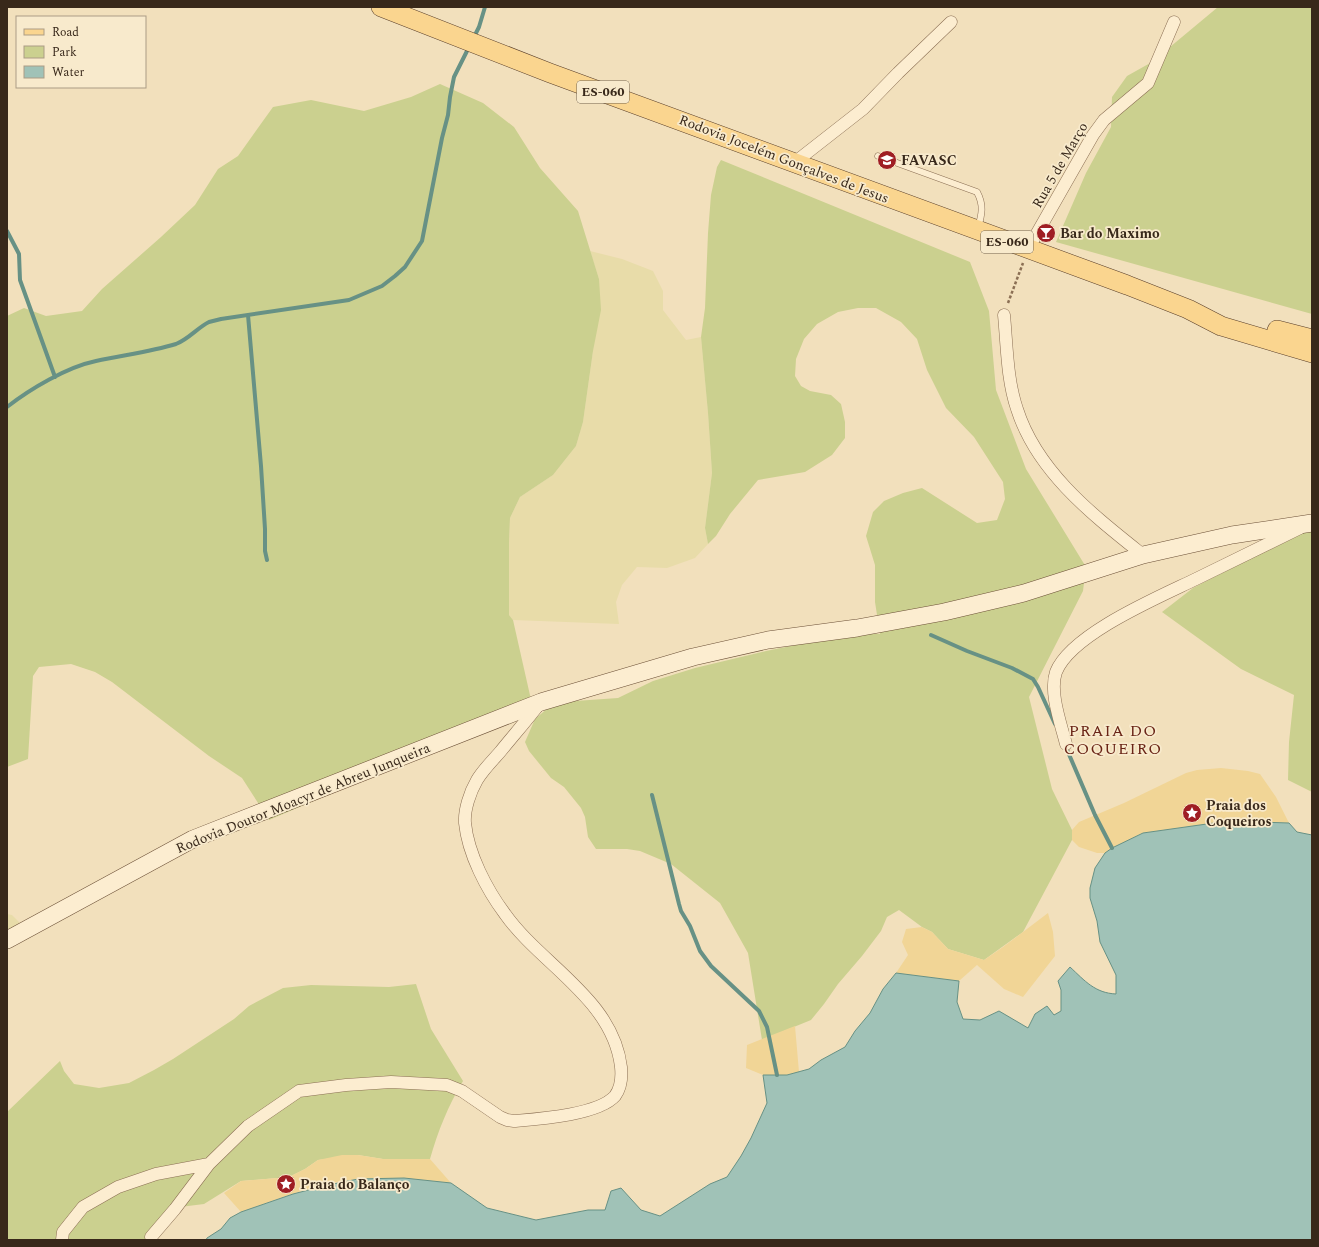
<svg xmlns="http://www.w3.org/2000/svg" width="1319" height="1247" viewBox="0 0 1319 1247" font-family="Spectral,serif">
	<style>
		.farmland { fill: #e8dca9 }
		.green { fill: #cbd08f }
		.sand { fill: #f1d596 }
		.water { fill: #a0c2b7; stroke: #679185 }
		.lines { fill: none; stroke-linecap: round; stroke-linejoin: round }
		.stream { stroke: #679185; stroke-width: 4 }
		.lane-casing { stroke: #8b6f54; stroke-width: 7 }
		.street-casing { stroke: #8b6f54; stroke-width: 13 }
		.secondary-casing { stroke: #6c5037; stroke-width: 18 }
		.primary-casing { stroke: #583d29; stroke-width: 20 }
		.path { stroke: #8b6f54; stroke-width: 2.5; stroke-dasharray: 3 2; stroke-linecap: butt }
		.lane { stroke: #fcedd0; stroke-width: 6 }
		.street { stroke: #fcedd0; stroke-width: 12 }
		.secondary { stroke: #fcedd0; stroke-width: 17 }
		.primary { stroke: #fad58f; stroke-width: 19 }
		.labels { text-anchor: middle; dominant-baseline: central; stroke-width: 3.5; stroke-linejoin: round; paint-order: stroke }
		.shield { fill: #f8eacc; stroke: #72624f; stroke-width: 1 }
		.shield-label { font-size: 13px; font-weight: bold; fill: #38281a }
		.street-label { font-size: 14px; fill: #38281a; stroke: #f8eacc }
		.poi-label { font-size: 14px; font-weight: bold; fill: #38281a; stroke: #f8eacc; text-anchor: start }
		.quarter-label { font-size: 16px; letter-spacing: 1px; fill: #692416; stroke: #f8eacc }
	</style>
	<rect width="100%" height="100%" fill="#f2e0bc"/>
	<!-- farmland -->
	<path class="farmland" d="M590 251 622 259 653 271 663 291V310L686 340 701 337 708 413 712 473 705 528 708 544 695 558 667 568 637 567 622 585 616 602 619 624 513 620 509 615V542L510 518 520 497 553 475 576 446 583 422 593 351 599 279Z
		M7 914 12 915 28 931 7 940Z"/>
	<!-- green -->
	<path class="green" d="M1218 7H1312V314L1056 242 1086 173 1111 127 1112 97 1127 76 1152 62Z
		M440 84 483 103 514 127 540 168 578 211 599 279 601 310 593 351 583 422 576 446 553 475 520 497 510 518 509 542V615L513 620 534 713 386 770 269 820 242 778 209 756 112 682 95 672 71 664 39 667 33 676 28 759 7 767V316L24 308 46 316 82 311 102 289 161 237 195 205 218 169 238 156 273 107 311 100 364 111 411 97Z
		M721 160 970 262 989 311 996 390 1026 469 1086 567 1083 591 1029 697 1052 789 1072 830V840L1023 932 984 960 948 949 932 932 922 927 899 910 887 917 881 931 862 956 838 984 824 1004 811 1020 762 1040 748 953 720 903 671 864 640 851 627 849H596L588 837 585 817 581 808 564 787 551 778 529 751 525 742 535 719 548 708 561 702 618 698 653 681 695 668 766 651 855 633 880 634 875 602V565L866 536 873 512 884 501 903 493 922 488 977 523 997 520 1005 499 1003 482 974 437 946 408 927 370 917 339 901 322 876 308H858L838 312 817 324 804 339 796 359 795 376 801 386 810 391 831 395 841 404 845 422V438L832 455 805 472 758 480 730 514 716 536 708 544 705 528 712 473 708 413 701 337 705 308 708 233 711 195 717 167Z
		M1312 526V792L1288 780 1289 742 1294 695 1241 669 1162 612 1193 588Z
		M416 984 431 1029 463 1081C448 1106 438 1131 430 1159H383L358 1155 318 1160 305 1169 289 1177 241 1181 204 1204 180 1207 152 1240H7V1112L60 1061 64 1071 74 1084 99 1088 129 1083 154 1070 173 1059 234 1019 249 1006 283 988 311 985 389 987Z"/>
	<!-- sand -->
	<path class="sand" d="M1221 768 1248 771 1260 774 1276 797 1289 823 1228 821 1143 833 1112 848 1105 853H1097L1079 847 1072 840V830L1079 822 1124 803 1186 773 1197 770Z
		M1048 913 1053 932 1055 956 1023 997 1004 989 977 965 959 981 896 973 908 955 902 942 906 929 922 927 932 932 948 949 984 960 1003 947Z
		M795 1026 799 1072 787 1075H763L746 1068 747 1045Z
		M342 1155H358L383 1159H430L451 1183C420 1179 390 1177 359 1179 320 1182 278 1199 241 1212L224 1193 241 1181 289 1177 305 1169 318 1160Z"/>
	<!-- water -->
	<path class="water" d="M1228 821 1289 823 1297 832 1312 835V1240H206L207 1238 221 1229 230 1218 241 1212 293 1194 328 1185 358 1179 404 1178 451 1183 487 1208 536 1220 588 1210H605L611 1191 621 1188 641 1210 660 1216 710 1184 727 1177 741 1156 751 1138 767 1103 763 1075H787L809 1069 821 1060 845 1047 855 1031 870 1013 883 989 896 973 959 981 957 1002 963 1019 980 1020 999 1011 1028 1028 1035 1014 1047 1006 1054 1015 1061 1011V990L1058 981 1070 967C1085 981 1095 993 1116 994V975L1100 942 1097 921 1090 898V888L1095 868 1105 853 1112 848 1143 833Z"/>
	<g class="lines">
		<!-- stream -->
		<path class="stream" d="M474 37 479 27 485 7
			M7 231 19 254 20 280 55 377
			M248 315 261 466 265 529V551L267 560
			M7 407C30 389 67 367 96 361 123 355 150 352 176 344 189 339 197 328 209 322 213 321 217 320 221 319L349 300 382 286 395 276 405 267 422 241 442 138 448 115 450 97 454 77 469 47
			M931 635 967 651 1012 668 1033 679 1038 687 1055 724
			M1065 745 1095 815 1112 848
			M652 795 679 904 681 911 690 926 700 951 711 966 759 1011 767 1027 777 1075"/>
		<!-- lane casing -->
		<g class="lane-casing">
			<path id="lane" d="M878 156 977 192C984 205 982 214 978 228"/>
		</g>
		<!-- street casing -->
		<g class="street-casing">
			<path id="street" d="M794 163 863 109 898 73 951 22
				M1028 249 1093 135 1104 120 1148 83 1174 22
				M1004 315C1007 346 1007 380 1017 409 1037 472 1093 515 1143 555
				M1066 744C1061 724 1049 692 1056 672 1071 634 1159 597 1196 579 1230 562 1265 545 1300 528
				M151 1237 175 1209 209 1164 248 1126 299 1091 346 1085 391 1082 447 1085 462 1091 500 1117 507 1120 514 1121C538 1119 598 1115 615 1096 621 1088 622 1077 621 1067 613 999 541 965 505 914 487 890 468 854 465 823 464 810 470 792 477 780 483 770 492 761 500 752 513 736 527 720 540 703
				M62 1240 63 1232 83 1207 118 1187 156 1174 209 1164"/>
		</g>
		<!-- secondary casing -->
		<g class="secondary-casing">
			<path id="secondary" d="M7 940 193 839 541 702 693 657 768 640 857 628 944 612 1024 593 1143 555 1232 535 1312 523"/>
		</g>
		<!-- primary casing -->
		<g class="primary-casing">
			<path id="primary" d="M381 7 550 73 1127 285 1188 309 1221 326 1312 353
				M1277 330 1312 339"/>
		</g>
		<!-- path -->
		<path class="path" d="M1008 303 1023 263"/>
		<!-- lane -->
		<use href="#lane" class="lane"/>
		<!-- street -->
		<use href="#street" class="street"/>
		<!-- secondary -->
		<use href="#secondary" class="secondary"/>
		<!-- primary -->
		<use href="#primary" class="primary"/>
	</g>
	<!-- icons -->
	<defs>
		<g id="university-disc" transform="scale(1)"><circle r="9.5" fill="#9f1e24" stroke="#f8eacc"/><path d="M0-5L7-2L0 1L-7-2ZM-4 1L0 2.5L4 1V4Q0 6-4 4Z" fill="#fff"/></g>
		<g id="bar-disc" transform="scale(1)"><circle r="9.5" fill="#9f1e24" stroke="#f8eacc"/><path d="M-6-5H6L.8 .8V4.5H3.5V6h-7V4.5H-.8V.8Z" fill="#fff"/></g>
		<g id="sight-disc" transform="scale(1)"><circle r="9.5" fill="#9f1e24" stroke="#f8eacc"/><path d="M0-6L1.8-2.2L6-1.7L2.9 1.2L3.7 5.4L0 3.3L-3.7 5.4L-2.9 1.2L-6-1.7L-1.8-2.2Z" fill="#fff"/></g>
	</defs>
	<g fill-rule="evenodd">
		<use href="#university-disc" x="887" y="160"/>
		<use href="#bar-disc" x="1046" y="233"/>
		<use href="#sight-disc" x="1192" y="813"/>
		<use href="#sight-disc" x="286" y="1184"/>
	</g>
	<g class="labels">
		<!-- shield labels -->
		<g class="shield">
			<rect x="577" y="81" width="52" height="22" rx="3"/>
			<rect x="981" y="231" width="52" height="22" rx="3"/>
		</g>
		<g class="shield-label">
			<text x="603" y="92">ES-060</text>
			<text x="1007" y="242">ES-060</text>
		</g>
		<!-- street labels -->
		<g class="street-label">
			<text transform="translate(784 159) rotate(21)">Rodovia Jocelém Gonçalves de Jesus</text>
			<text transform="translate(1060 165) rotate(-60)">Rua 5 de Março</text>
			<text transform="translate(303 798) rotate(-22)">Rodovia Doutor Moacyr de Abreu Junqueira</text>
		</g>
		<!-- poi labels -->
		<g class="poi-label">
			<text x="901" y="160">FAVASC</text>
			<text x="1060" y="233">Bar do Maximo</text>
			<text x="1206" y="805">Praia dos<tspan x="1206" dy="16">Coqueiros</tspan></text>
			<text x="300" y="1184">Praia do Balanço</text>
		</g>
		<!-- quarter labels -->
		<g class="quarter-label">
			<text x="1113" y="731">PRAIA DO<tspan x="1113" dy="18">COQUEIRO</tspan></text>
		</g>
	</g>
	<!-- border -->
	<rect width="1319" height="1247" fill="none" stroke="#38281a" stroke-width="16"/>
	<!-- legend -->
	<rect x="16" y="16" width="130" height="72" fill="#f8eacc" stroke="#ab9c85"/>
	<rect x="24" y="29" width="20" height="6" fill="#fad58f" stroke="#ab9c85"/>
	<text x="52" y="36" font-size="12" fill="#38281a">Road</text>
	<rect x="24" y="46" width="20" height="12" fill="#cbd08f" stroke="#ab9c85"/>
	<text x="52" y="56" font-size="12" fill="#38281a">Park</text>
	<rect x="24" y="66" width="20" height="12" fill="#a0c2b7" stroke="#ab9c85"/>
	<text x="52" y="76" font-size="12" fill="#38281a">Water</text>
</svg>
